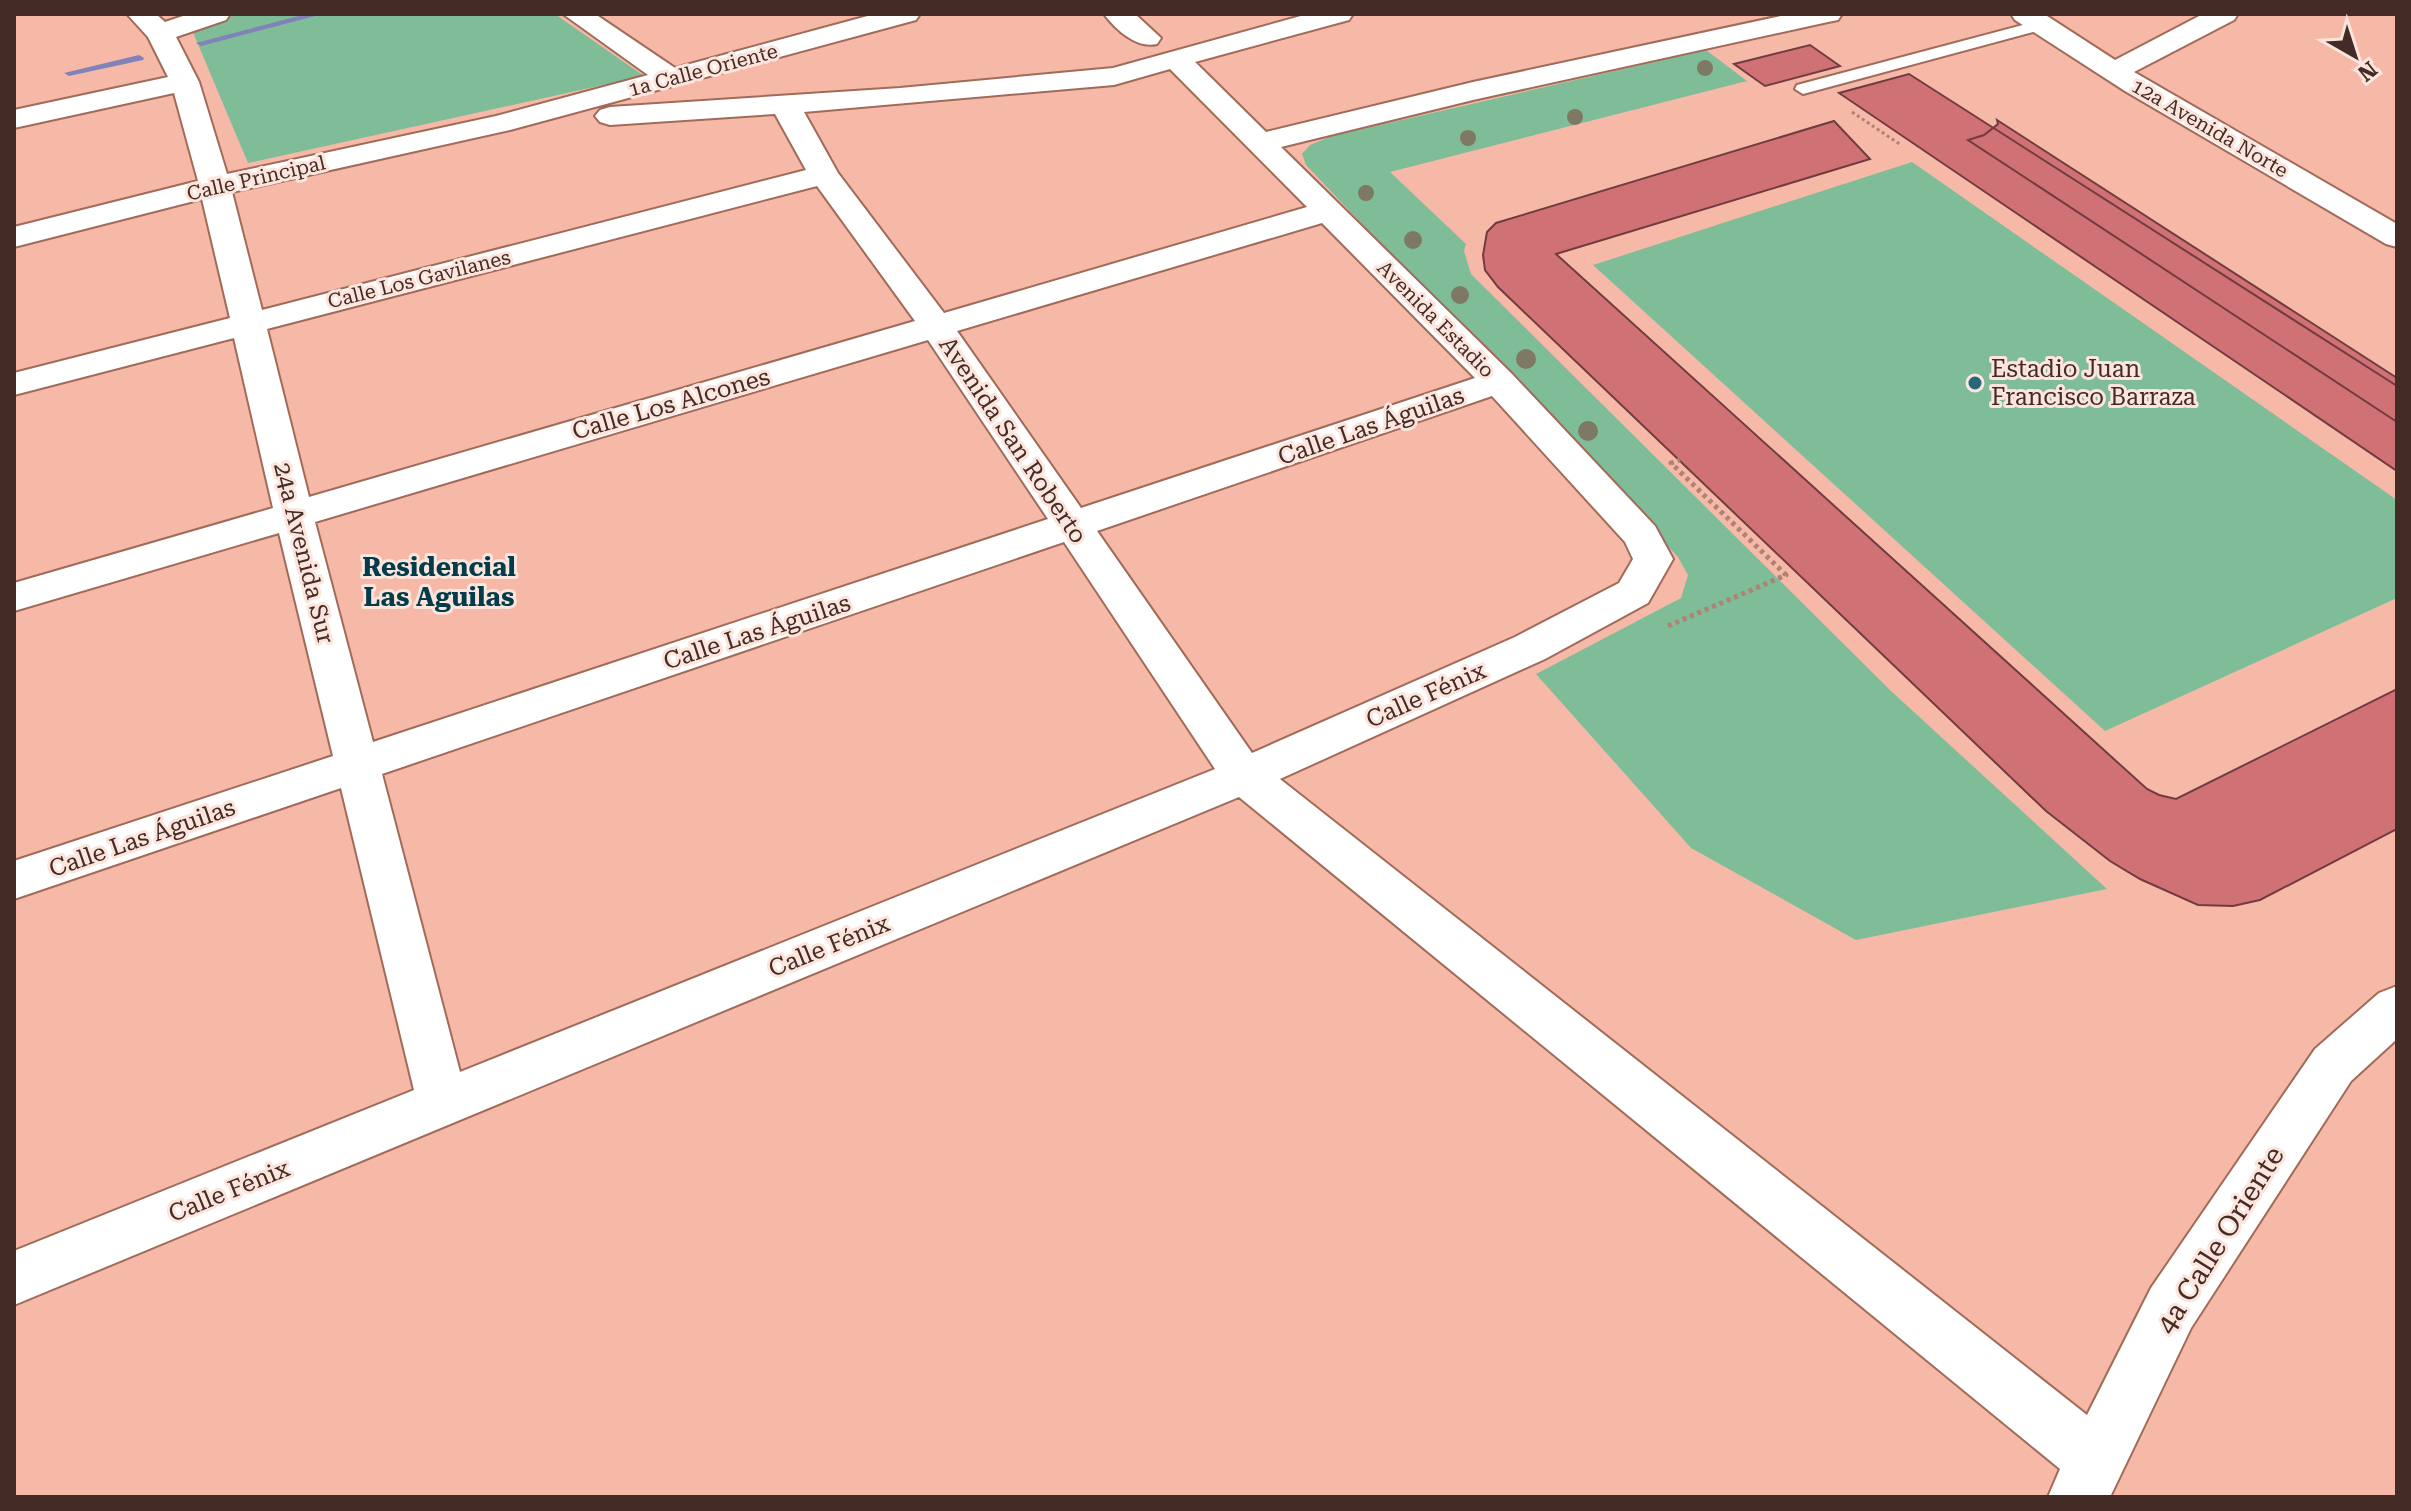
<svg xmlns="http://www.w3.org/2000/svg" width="2411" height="1511" viewBox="0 0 2411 1511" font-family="'Roboto Serif',serif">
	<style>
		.green { fill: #7fbd98 }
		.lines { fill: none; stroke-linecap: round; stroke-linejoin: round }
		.stream { fill: #8182b9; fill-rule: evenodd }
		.building { fill: #d07176; stroke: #723c3f; stroke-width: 2 }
		.lane-casing { stroke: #a16a59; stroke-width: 4 }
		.street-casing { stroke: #a16a59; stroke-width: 4 }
		.path-far1 { stroke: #b08274; stroke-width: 3; stroke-dasharray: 3 3; stroke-linecap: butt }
		.path { stroke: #b08274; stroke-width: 5; stroke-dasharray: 4 4; stroke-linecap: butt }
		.lane { fill: #fff; fill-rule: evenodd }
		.street { fill: #fff; fill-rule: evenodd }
		.tree { fill: #7e7965 }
		.poi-dot { fill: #246879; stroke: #fde4dc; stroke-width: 3 }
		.labels { text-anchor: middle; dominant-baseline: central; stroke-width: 6; stroke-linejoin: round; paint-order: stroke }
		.far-street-label { font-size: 20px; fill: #432c25; stroke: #fde4dc }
		.poi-label { font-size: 24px; fill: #432c25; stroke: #fde4dc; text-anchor: start }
		.street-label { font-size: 24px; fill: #432c25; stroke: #fde4dc }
		.neighbourhood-label { font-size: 26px; font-weight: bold; fill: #003c49; stroke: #fde4dc }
		.near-street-label { font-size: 28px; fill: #432c25; stroke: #fde4dc }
	</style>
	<rect width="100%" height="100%" fill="#f6b9a7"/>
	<!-- green -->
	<path class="green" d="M238 14H555L644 76 248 163 192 30Z
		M1706 50 1747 81 1390 172 1466 244 1464 251 1471 274 1891 691 2107 889 1856 940 1691 848 1536 674 1681 598 1688 575 1678 557 1306 165 1302 154 1310 145 1332 136Z
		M1912 162 2397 500V598L2105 731 1593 265Z"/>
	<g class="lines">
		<!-- stream -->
		<path class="stream" d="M306 14H323L201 46 196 43Z
			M139 55 144 58 143 60 69 76 64 73Z"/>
	</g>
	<!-- building -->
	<path class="building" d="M1810 45 1840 66 1765 86 1734 64Z
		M1909 74 2397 386V471L1839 93Z
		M1997 120 2397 378V422L1968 140 1984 135 1998 124Z
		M1834 121 1870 159 1556 254 2147 789 2159 795 2176 799 2397 689V829L2260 900 2233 906 2198 905 2140 879 2110 861 2046 811 1498 287 1485 270 1483 255 1487 232 1496 223Z"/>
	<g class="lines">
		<!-- lane casing -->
		<g class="lane-casing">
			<path id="lane" d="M2042 20 2048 22V28L1803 94 1795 89 1797 85Z"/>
		</g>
		<!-- street casing -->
		<g class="street-casing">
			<path id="street" d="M127 14H156L165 22 189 14H230L226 20 176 37 199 82 227 174 496 116 648 75 563 14H595L675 68 875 14H920L916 20 510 130 232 192 262 310 806 170 775 114 610 125 600 122 595 116 600 110 610 107 900 88 1113 68 1308 14H1353L1349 20 1195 62 1266 132 1473 82 1790 14H1842L1838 20 1828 22 1473 100 1281 147 1512 374 1655 526 1673 559 1648 603 1545 659 1280 779 2087 1415 2151 1288 2315 1049 2379 993 2397 986V1039L2351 1081 2191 1328 2110 1497H2048L2060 1469 1239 797 14 1305V1251L414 1090 341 788 14 899V861L333 756 279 533 14 611V583L273 508 234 338 14 395V373L230 318 202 199 14 247V227L198 181 174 93 14 128V110L168 77 148 37ZM1170 69 1307 207 944 313 838 173 804 112 1114 85ZM817 186 915 321 309 497 267 329ZM1322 223 1475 378 1081 508 957 331ZM928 340 1048 519 373 742 315 522ZM1492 396 1625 542 1633 559 1619 583 1515 637 1252 753 1097 531ZM1064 542 1215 769 460 1072 382 774Z
				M1104 14H1135L1161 38 1157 44C1137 49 1116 30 1104 14Z
				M2011 14H2044L2115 60 2203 14H2238L2234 20 2134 72 2397 224V247L2386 244 2125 91 2015 20Z"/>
		</g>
		<!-- path-far1 -->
		<path class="path-far1" d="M1852 112 1901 145"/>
		<!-- path -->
		<path class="path" d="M1668 626 1786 575 1671 463 1680 460"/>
		<!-- lane -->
		<use href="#lane" class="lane"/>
		<!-- street -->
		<use href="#street" class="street"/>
	</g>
	<!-- trees -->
	<g class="tree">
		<circle cx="1705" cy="68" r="8"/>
		<circle cx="1575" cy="117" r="8"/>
		<circle cx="1468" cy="138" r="8"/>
		<circle cx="1366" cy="193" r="8"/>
		<circle cx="1413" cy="240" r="9"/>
		<circle cx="1460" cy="295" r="9"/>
		<circle cx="1526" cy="359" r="10"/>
		<circle cx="1588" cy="431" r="10"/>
	</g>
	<!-- markers -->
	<circle class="poi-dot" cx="1975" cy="383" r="8"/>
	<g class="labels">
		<!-- far-street labels -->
		<g class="far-street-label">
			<text transform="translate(703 70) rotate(-15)">1a Calle Oriente</text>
			<text transform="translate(2210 128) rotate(30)">12a Avenida Norte</text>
			<text transform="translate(256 178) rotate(-13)">Calle Principal</text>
			<text transform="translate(419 279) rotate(-14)">Calle Los Gavilanes</text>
			<text transform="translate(1436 319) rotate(45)">Avenida Estadio</text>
		</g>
		<!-- poi labels -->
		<g class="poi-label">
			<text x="1991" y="369">Estadio Juan<tspan x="1991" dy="28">Francisco Barraza</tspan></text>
		</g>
		<!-- street labels -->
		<g class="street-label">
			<text transform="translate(671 404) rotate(-16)">Calle Los Alcones</text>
			<text transform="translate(1371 426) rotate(-19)">Calle Las Águilas</text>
			<text transform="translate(1013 440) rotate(56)">Avenida San Roberto</text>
			<text transform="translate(304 553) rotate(76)">24a Avenida Sur</text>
			<text transform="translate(757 632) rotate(-18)">Calle Las Águilas</text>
			<text transform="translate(1426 695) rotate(-24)">Calle Fénix</text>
			<text transform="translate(142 838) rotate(-19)">Calle Las Águilas</text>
			<text transform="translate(829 946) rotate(-22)">Calle Fénix</text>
			<text transform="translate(229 1191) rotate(-22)">Calle Fénix</text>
		</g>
		<!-- neighbourhood labels -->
		<g class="neighbourhood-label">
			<text x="439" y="567">Residencial<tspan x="439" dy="30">Las Aguilas</tspan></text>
		</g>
		<!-- near-street labels -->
		<g class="near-street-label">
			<text transform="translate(2220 1240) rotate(-58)">4a Calle Oriente</text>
		</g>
	</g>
	<!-- border -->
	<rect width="2411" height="1511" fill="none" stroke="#432c25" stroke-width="32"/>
	<!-- north arrow -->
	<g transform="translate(2355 56) rotate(141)" stroke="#fde4dc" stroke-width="6" paint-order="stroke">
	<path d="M0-6L14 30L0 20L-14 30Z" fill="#432c25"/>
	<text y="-12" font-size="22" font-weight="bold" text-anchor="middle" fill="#432c25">N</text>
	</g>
</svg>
